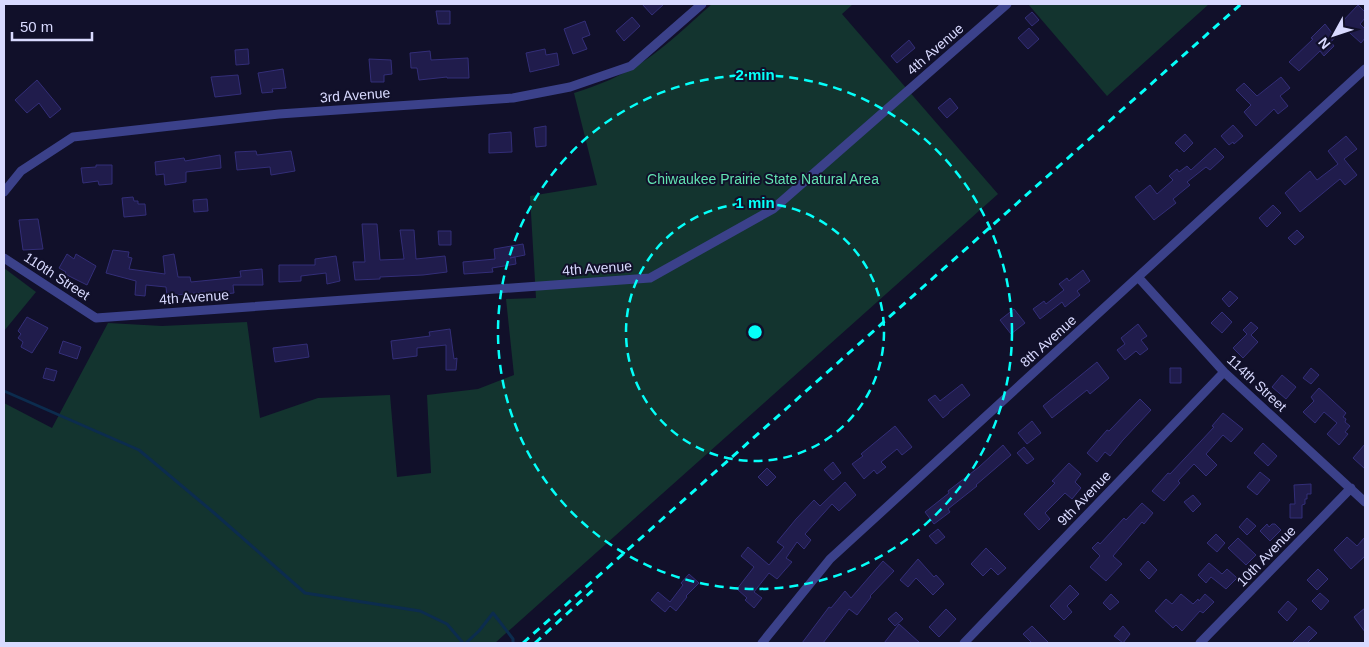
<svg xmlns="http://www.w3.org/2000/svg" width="1369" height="647" viewBox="0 0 1369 647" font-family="Arial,sans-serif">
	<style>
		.green { fill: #13342f }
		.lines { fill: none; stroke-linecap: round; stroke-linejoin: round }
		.stream { stroke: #0c2c4e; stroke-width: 3 }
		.building { fill: #201c4c; stroke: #332e78 }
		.street { stroke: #3b418a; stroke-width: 9 }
		.rail { stroke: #05fff9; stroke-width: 3; stroke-dasharray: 8 6; stroke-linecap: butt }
		.ring { fill: none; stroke: #05fff9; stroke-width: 2.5; stroke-dasharray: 9 6 }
		.labels { text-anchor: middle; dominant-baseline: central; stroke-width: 4; stroke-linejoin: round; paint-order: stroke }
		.street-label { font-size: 14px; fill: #d9daff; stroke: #11102a }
		.park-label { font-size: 14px; fill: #62e3b2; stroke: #11102a }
		.centre { fill: #05fff9; stroke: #11102a; stroke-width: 2.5 }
		.ring-label { font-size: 15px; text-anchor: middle; font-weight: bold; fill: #05fff9; stroke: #11102a; stroke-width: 4; stroke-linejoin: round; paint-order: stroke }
	</style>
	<rect width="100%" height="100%" fill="#11102a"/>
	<!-- green -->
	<path class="green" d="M712 4H853L842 14 998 194 495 643H4V403L52 428 108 323 162 326 247 322 260 418 318 398 390 395 397 477 431 473 427 395 478 389 514 375 506 299 536 298 530 196 597 185 574 93C599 85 622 76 644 61 668 45 690 23 712 4Z
		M1028 4H1209L1107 96Z
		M4 268 36 292 4 331Z"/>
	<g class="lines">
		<!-- stream -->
		<path class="stream" d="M4 391 139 450 213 512 305 593 420 611 447 624 463 643
			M466 643 479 631 493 613 513 639V642"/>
	</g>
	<!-- building -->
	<path class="building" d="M642 4H664L652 15Z
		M1358 5 1365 12V18L1360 24 1365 29V38L1361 43 1340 24Z
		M436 11H450V24H438Z
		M1032 12 1039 20 1032 26 1025 18Z
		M632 17 640 26 624 41 616 31Z
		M585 21 590 35 582 38 587 49 573 54 564 29Z
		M1325 24 1335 37 1331 42 1334 46 1324 56 1320 51 1299 71 1289 62 1313 39 1311 38Z
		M1029 28 1039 39 1028 49 1018 38Z
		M909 40 915 48 897 63 891 56Z
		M248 49 249 64 236 65 235 50Z
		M545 49 546 55 557 53 559 65 530 72 526 53Z
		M430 51 431 60 468 58 469 78H447V77L419 80 417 68H411L410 53Z
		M369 59 391 60 392 74 384 75V82H371Z
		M283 69 286 88 272 89 273 92 262 93 258 73Z
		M238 75 241 94 215 97 211 77Z
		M1281 77 1290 88 1280 96 1288 106 1278 114 1274 109 1256 126 1244 112 1251 105 1236 90 1244 83 1257 96Z
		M37 80 61 109 50 118 39 103 27 113 15 100Z
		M950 98 958 108 947 118 938 108Z
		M1233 125 1243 136 1234 144 1233 142 1229 145 1221 136Z
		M546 126V146L536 147 534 128Z
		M511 132 512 152 489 153V134Z
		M1185 134 1193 143 1184 152 1175 143Z
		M1346 136 1357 149 1344 159 1357 175 1345 185 1340 179 1300 212 1285 193 1310 171 1317 180 1338 164 1328 151Z
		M1215 148 1224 157 1210 170 1206 167 1187 182 1190 185 1173 199 1176 203 1154 220 1135 197 1150 185 1157 194 1173 180 1169 176 1177 169 1179 172 1187 166 1191 170Z
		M256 151 257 155 291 151 295 171 271 175 270 167 237 170 235 152Z
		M220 155 221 168 186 172V182L165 185 164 174 156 175 155 162 184 158 185 161Z
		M96 165H112V184L99 185 98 181 83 183 81 168 96 167Z
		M133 197 134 201H138V204H145L146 215 124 217 122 198Z
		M207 199 208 211 194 212 193 200Z
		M1273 205 1281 213 1267 227 1259 218Z
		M38 219 43 249 23 250 19 220Z
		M362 224H377L380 260 404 259 400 230H414L416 259 445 256 447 272 423 275 380 277V279L355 280 353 262H365Z
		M1297 230 1304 237 1295 245 1288 238Z
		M438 231H451V245H439Z
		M523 244 525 255 510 258 515 257 516 264 492 268 493 272 464 274 463 262 495 259 494 249Z
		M113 250 129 252 128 257 132 258 129 269 165 274 163 256 174 254 178 277H190L191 282 241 277 240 271 262 269 263 285H233L234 293 206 296 205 292 167 296 166 287 146 285 145 296 135 295 136 281 106 273Z
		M67 254 74 259 76 254 96 266 87 285 65 274 66 272 59 268Z
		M336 256 340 281 327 284 326 273 301 276V281L279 282V265H315V259Z
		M1083 270 1090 281 1077 291 1080 295 1065 307 1062 302 1040 319 1033 309 1044 301 1046 304 1064 290 1059 284 1067 278 1069 281Z
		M1230 291 1238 298 1229 307 1222 299Z
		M1014 309 1025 323 1011 334 1000 320Z
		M1222 312 1232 322 1222 333 1211 323Z
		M27 317 48 328 32 353 21 347 23 342 18 338 21 334 18 331Z
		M1251 322 1258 328 1251 335 1258 342 1243 358 1233 348 1247 334 1243 330Z
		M1138 324 1147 336 1141 340 1148 349 1140 355 1136 351 1125 360 1117 350 1125 344 1121 338Z
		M450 329 454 359 457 358 456 370H446V345L417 348V356L393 359 391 341 430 336 429 332Z
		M63 341 81 347 77 359 59 353Z
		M307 344 309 357 275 362 273 348Z
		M1097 362 1109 378 1090 394 1087 390 1052 418 1043 406Z
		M46 368 57 371 54 381 43 378Z
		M1170 368H1181V383H1170Z
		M1311 368 1319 375 1311 384 1303 378Z
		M1282 375 1296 387 1286 399 1272 387Z
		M962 384 970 395 949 412V413L943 418 928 400 935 395 940 401Z
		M1319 388 1346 413 1343 417 1346 419 1345 422 1350 426 1345 432 1348 434 1339 445 1327 434 1337 423 1324 412 1315 423 1303 412 1314 401 1311 397Z
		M1140 399 1151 410 1123 440 1110 456 1105 452 1097 462 1087 453 1107 430 1109 431Z
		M1223 413 1243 429 1231 442 1223 435 1206 454 1217 465 1206 476 1194 464 1178 481 1180 483 1164 501 1152 491 1168 473 1170 474 1201 441 1214 427 1212 426Z
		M1032 421 1041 433 1027 444 1018 433Z
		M895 426 912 447 902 455 897 449 881 462 886 467 877 474 874 470 864 479 852 464 863 456 861 454Z
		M1263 443 1277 456 1268 466 1254 453Z
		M1365 444V469L1353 458Z
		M1003 445 1011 455 976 485 977 486 948 509 950 512 934 524 925 512 949 493 948 491 979 467Z
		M1024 447 1034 459 1027 464 1017 453Z
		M833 462 841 473 833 480 824 470Z
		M1069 463 1081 474 1075 482 1081 488 1072 499 1065 493 1045 513 1050 519 1039 530 1024 514 1055 483 1052 481Z
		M767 468 776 477 767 486 758 477Z
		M1260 472 1270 480 1257 495 1247 487Z
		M845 482 856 495 839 511 832 504 805 534 811 540 804 549 797 542 786 558 792 562 777 579 769 573 754 592 762 598 754 608 745 600 747 598 737 589 754 567 741 556 748 547 769 565 784 547 777 542 796 519 814 500 820 506Z
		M1311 484V494H1307V499H1305V504L1302 505V518H1290V504H1295L1294 485Z
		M1193 495 1201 504 1193 512 1184 502Z
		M1142 503 1153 513 1144 524 1142 522 1113 556 1122 564 1106 581 1090 567 1100 556 1092 548 1098 542 1100 544 1124 518 1126 520Z
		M1247 518 1256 526 1247 535 1239 527Z
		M1267 524 1269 527 1272 524H1275L1281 530 1270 541 1260 531Z
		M938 529 945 537 936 544 929 536Z
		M1216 534 1225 543 1217 552 1207 543Z
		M1347 537 1357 546 1365 537V556L1351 569 1334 550Z
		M1238 538 1256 555 1246 565 1228 548Z
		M986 548 1006 568 998 575 991 568 983 576 971 564Z
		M918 559 934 577 936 575 944 584 933 595 916 578 908 587 900 580Z
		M883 561 894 571 870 596 871 597 857 615 849 609 823 643H802L829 607 831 608 845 591 851 598Z
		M1148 561 1157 570 1149 579 1140 570Z
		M1209 563 1222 574 1227 569 1237 578 1226 589 1211 577 1206 583 1198 575Z
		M1318 569 1328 579 1317 590 1307 580Z
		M689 574 699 583 686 596 687 597 676 611 670 606 665 612 651 600 658 592 670 602 683 585 681 583Z
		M1070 585 1079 594 1067 606 1072 612 1064 620 1050 606Z
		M1320 593 1329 601 1321 610 1312 601Z
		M1111 594 1119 602 1110 610 1103 603Z
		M1181 594 1193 604 1198 599 1199 601 1205 594 1214 602 1203 613 1200 611 1182 631 1176 625 1173 628 1155 611 1166 599 1172 604Z
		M1288 601 1297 609 1287 621 1278 612Z
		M1365 608V632L1354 617Z
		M946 609 956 619 939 637 929 627Z
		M896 612 903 619 895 626 888 619Z
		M899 624 920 643H884Z
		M1032 626 1049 643H1032L1023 634Z
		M1123 626 1130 634 1123 643 1114 636Z
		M1309 626 1317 633 1307 643H1292Z"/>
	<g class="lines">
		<!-- street -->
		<path class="street" d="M4 192 21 171 73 137 279 114 513 98 570 87 631 66 702 4
			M4 258 96 318 650 278 773 209 1007 4
			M1138 277 1224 372 1365 502
			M762 643 830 559 1365 69
			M964 643 1224 372
			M1200 643 1351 488"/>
		<!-- rail -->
		<path class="rail" d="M523 643 1241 4
			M535 643 594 589"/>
	</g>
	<!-- distance rings -->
	<g class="ring">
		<circle cx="755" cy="332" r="129"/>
		<circle cx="755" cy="332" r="257"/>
	</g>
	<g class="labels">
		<!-- street labels -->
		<g class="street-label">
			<text transform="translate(935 49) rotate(-41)">4th Avenue</text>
			<text transform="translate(355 95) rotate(-4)">3rd Avenue</text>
			<text transform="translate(597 268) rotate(-4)">4th Avenue</text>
			<text transform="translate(57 276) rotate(33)">110th Street</text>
			<text transform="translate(194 297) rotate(-4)">4th Avenue</text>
			<text transform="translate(1048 341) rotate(-42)">8th Avenue</text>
			<text transform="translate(1257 383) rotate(43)">114th Street</text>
			<text transform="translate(1084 498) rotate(-46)">9th Avenue</text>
			<text transform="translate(1266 556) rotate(-46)">10th Avenue</text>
		</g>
		<!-- park labels -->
		<g class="park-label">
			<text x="763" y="179">Chiwaukee Prairie State Natural Area</text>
		</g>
	</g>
	<circle cx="755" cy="332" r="8" class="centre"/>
	<g class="ring-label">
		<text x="755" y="80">2 min</text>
		<text x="755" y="208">1 min</text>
	</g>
	<!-- border -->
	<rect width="1369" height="647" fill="none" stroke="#d9daff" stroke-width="10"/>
	<!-- north arrow -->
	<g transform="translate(1334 35) rotate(230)" stroke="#11102a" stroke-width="4" paint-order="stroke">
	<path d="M0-4L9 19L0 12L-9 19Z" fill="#d9daff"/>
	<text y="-8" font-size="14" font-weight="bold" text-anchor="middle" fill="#d9daff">N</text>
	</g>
	<!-- scale -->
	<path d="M12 32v8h80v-8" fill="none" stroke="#d9daff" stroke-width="2.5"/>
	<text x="20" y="32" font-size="15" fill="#d9daff" stroke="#11102a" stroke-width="4" paint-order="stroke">50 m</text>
</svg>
